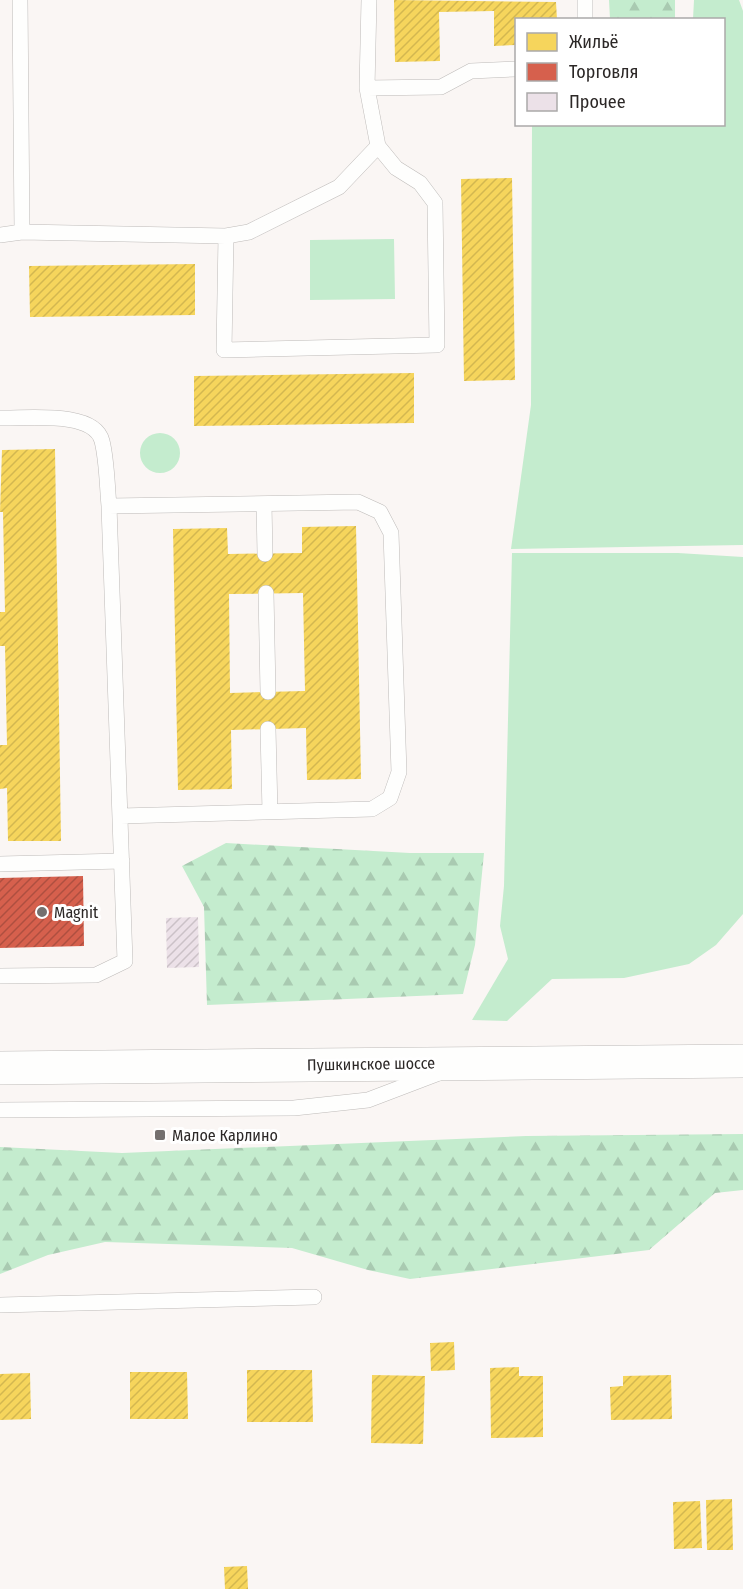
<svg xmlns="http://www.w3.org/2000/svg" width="743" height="1589" viewBox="0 0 743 1589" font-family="'Fira Sans Condensed',sans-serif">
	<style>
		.green { fill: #c4ecce }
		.forest { fill: url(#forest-firs) }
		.homes { fill: url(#homes-hatch); fill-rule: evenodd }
		.shops { fill: url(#shops-hatch) }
		.building { fill: url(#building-hatch) }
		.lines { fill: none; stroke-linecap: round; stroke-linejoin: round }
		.service-casing { stroke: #bebbb9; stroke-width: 16 }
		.secondary-casing { stroke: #bebbb9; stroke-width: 34 }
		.service { stroke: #fefefd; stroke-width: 15 }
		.secondary { stroke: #fefefd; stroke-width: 33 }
		.poi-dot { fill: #74706f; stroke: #fff; stroke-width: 2 }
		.labels { text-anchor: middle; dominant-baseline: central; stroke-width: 6; stroke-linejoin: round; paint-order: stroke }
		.poi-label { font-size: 16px; fill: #2c2827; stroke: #fff; text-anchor: start }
		.street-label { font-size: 16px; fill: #2c2827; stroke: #fff }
	</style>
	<defs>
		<pattern id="forest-firs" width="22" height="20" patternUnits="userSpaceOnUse" patternTransform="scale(1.5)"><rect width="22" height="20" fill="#c4ecce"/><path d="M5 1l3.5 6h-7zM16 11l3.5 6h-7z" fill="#a9cab1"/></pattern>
		<pattern id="homes-hatch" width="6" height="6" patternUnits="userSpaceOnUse" patternTransform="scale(1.5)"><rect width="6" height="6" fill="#f6d55c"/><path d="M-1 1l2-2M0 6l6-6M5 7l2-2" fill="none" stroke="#d3b750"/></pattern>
		<pattern id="shops-hatch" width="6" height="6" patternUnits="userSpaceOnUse" patternTransform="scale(1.5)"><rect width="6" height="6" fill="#d6604d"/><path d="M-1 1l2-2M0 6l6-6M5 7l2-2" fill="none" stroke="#ae4f40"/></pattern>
		<pattern id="building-hatch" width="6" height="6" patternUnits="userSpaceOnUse" patternTransform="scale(1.5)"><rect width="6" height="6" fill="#ece1e8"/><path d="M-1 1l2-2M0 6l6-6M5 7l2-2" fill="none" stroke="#cbc1c7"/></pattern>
	</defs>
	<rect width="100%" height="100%" fill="#faf6f4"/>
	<!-- green -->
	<path class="green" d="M694 0H739L743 11V545L511 549 531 405 532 125 724 124V20L693 19Z
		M394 239 395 299 310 300V240Z
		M140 453a20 20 0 1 1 40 0a20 20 0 1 1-40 0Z
		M512 553H678L743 557V914L716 945 689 964 624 978 552 979 507 1021 472 1020 508 959 500 926 504 886Z"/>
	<!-- forest -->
	<path class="forest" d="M609 0H675V19H610Z
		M226 843 410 853H484L475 945 463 994 207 1005 204 907 182 866Z
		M743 1134V1190L715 1193 649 1250 410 1279 368 1270 292 1248 105 1242 48 1255 0 1274V1147L122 1153 526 1136Z"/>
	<!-- homes -->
	<path class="homes" d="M394 0 556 2 557 20H516V45L494 46V11L439 12 440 61 395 62Z
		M512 178 515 380 464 381 461 179Z
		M195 264V315L30 317 29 266Z
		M414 373V423L194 426V376Z
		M55 449 61 841H8L7 788 0 789V745H7L5 646H0V612H5L3 512H0L2 450Z
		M356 526 361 779 307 780 306 728 231 730 232 789 178 790 173 529 227 528 228 554 302 553V527ZM303 593 305 691 230 693 229 594Z
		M454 1342 455 1370 431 1371 430 1343Z
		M519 1367V1376H543V1437L491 1438 490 1368Z
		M247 1370H312L313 1422H247Z
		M130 1372H187L188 1419H130Z
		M30 1373 31 1419 0 1420V1374Z
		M372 1375 425 1376 423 1444 371 1443Z
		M671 1375 672 1419 611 1420 610 1387 623 1386V1376Z
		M732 1499 733 1550H707L706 1500Z
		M700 1501 702 1548 674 1549 673 1502Z
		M247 1566 248 1589H225L224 1567Z"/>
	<!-- shops -->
	<path class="shops" d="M83 876 84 946 0 948V878Z"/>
	<!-- building -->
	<path class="building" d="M198 917 199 967 167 968 166 918Z"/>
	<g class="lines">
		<!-- service casing -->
		<g class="service-casing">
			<path id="service" d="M20 0 22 232
				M585 0V20
				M367 88 441 87 471 71 516 69
				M0 235 22 232 226 236 249 232 339 187 378 146
				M226 236 224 350 437 345 435 203 420 183 396 168 378 146 367 88 369 0
				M0 418C26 419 94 410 102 441 107 461 107 485 109 506L125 961 96 975 0 976
				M264 504 265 554
				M109 506 358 502 380 512 391 533 399 772 390 798 372 809 121 816
				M266 593 268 692
				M268 729 270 812
				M0 864 122 861
				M0 1110 294 1108 368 1100 439 1073
				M0 1305 314 1297"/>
		</g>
		<!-- secondary casing -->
		<g class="secondary-casing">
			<path id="secondary" d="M0 1068 743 1061"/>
		</g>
		<!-- service -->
		<use href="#service" class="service"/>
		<!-- secondary -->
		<use href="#secondary" class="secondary"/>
	</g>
	<!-- markers -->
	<g class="poi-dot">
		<circle cx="42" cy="912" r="6"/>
		<rect x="154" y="1129" width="12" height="12" rx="3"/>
	</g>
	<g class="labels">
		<!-- poi labels -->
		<g class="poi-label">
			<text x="54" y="912">Magnit</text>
			<text x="172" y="1135">Малое Карлино</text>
		</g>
		<!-- street labels -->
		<g class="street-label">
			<text transform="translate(371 1064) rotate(-1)">Пушкинское шоссе</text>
		</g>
	</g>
	<!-- legend -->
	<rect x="515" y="18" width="210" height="108" fill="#ffffff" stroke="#aba9a9" stroke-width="1.5"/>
	<rect x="527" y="33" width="30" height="18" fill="#f6d55c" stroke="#aba9a9" stroke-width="1.5"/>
	<text x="569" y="48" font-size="18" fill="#2c2827">Жильё</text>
	<rect x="527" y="63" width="30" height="18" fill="#d6604d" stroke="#aba9a9" stroke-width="1.5"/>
	<text x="569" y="78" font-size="18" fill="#2c2827">Торговля</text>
	<rect x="527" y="93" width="30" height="18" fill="#ece1e8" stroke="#aba9a9" stroke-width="1.5"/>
	<text x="569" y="108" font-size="18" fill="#2c2827">Прочее</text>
</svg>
